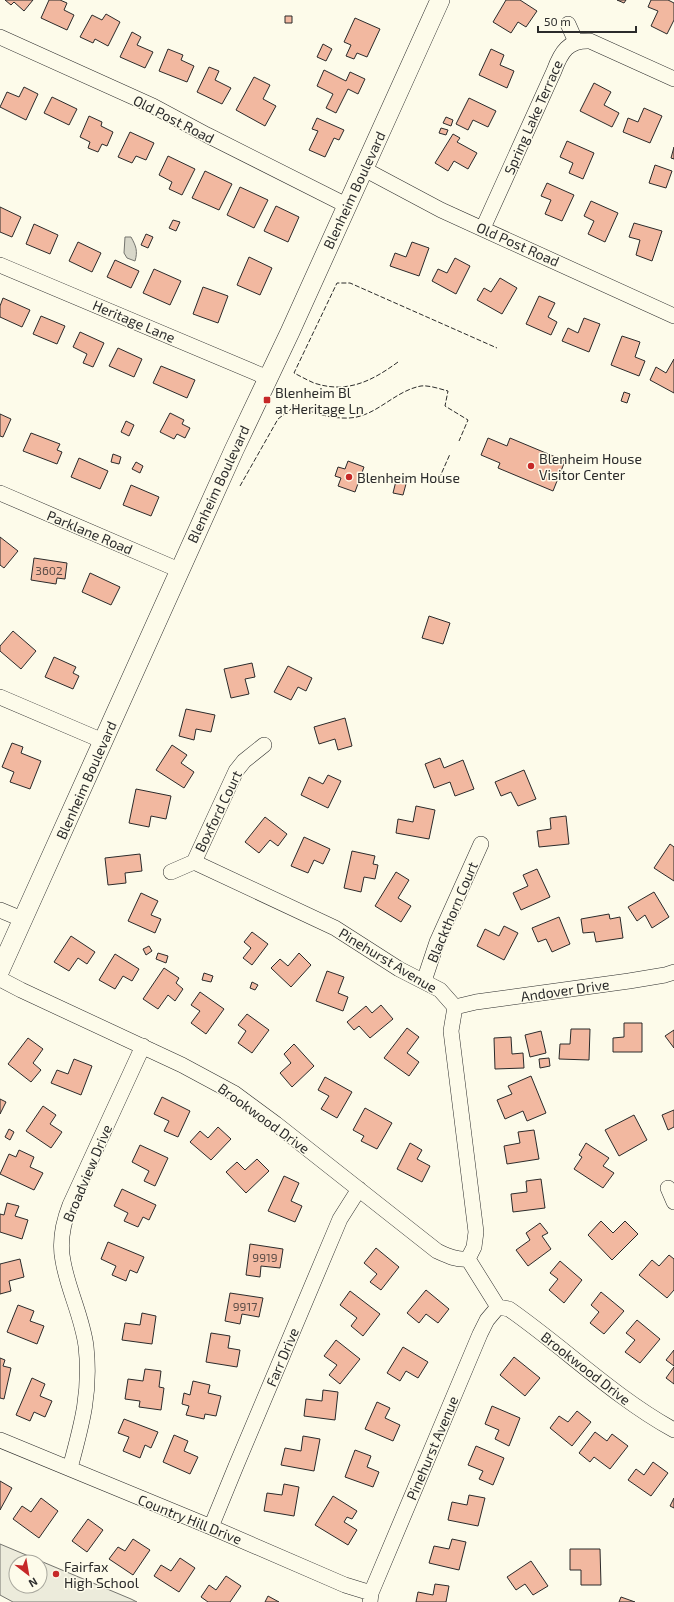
<svg xmlns="http://www.w3.org/2000/svg" width="674" height="1602" viewBox="0 0 674 1602" font-family="'Exo 2',sans-serif">
	<style>
		.green { fill: #ecebdb; stroke: #74746e; fill-rule: evenodd }
		.water { fill: #d8d7c9; stroke: #74746e }
		.building { fill: #f2b8a0; stroke: #2b2b2b }
		.lines { fill: none; stroke-linecap: round; stroke-linejoin: round }
		.minor-casing { stroke: #2b2b2b; stroke-width: 16 }
		.major-casing { stroke: #2b2b2b; stroke-width: 20 }
		.minor { stroke: #fdfbea; stroke-width: 15 }
		.major { stroke: #fdfbea; stroke-width: 19 }
		.fence { stroke: #2b2b2b; stroke-width: 1; stroke-dasharray: 5 2; stroke-linecap: butt }
		.poi-dot { fill: #c62828; stroke: #fdfbea; stroke-width: 1.5 }
		.labels { text-anchor: middle; dominant-baseline: central; stroke-width: 3; stroke-linejoin: round; paint-order: stroke }
		.number-label { font-size: 12px; fill: #5d4e48 }
		.street-label { font-size: 14px; fill: #2b2b2b; stroke: #fdfbea }
		.poi-label { font-size: 14px; fill: #2b2b2b; stroke: #fdfbea; text-anchor: start }
	</style>
	<rect width="100%" height="100%" fill="#fdfbea"/>
	<!-- green -->
	<path class="green" d="M0 1544 131 1599 137 1602H13L0 1595ZM16 1562H40V1586H16Z"/>
	<!-- water -->
	<path class="water" d="M125 237H131C136 246 138 251 135 261L127 258 124 253Z"/>
	<!-- building -->
	<path class="building" d="M5 0H33L24 11 14 2 11 5Z
		M49 0H60L67 3 64 10 74 15 67 30 41 18Z
		M506 0H520L537 11 526 27 518 22 511 33 493 22Z
		M617 0H626L624 3Z
		M651 0H668L674 3V20L667 34 651 26 658 11 648 7Z
		M106 14 120 22 108 46 95 39 93 43 80 37 92 15 102 20Z
		M285 16H292V23H285Z
		M355 18 380 29 367 57 357 53 354 59 346 56 351 45 344 42Z
		M132 32 141 37 137 45 153 52 145 68 120 57Z
		M323 44 332 49 326 61 317 57Z
		M168 49 183 55 181 60 194 66 187 82 159 71Z
		M491 49 504 55 500 65 514 71 507 88 479 75Z
		M209 67 219 71 215 80 231 88 222 104 197 92Z
		M324 70 346 81 350 72 365 79 358 94 348 89 336 113 326 108 333 94 317 86Z
		M254 77 270 85 263 99 276 106 265 126 236 110Z
		M594 83 611 92 604 105 619 113 612 127 580 111Z
		M24 87 38 94 26 120 0 107 7 92 19 97Z
		M52 97 77 109 69 125 44 113Z
		M469 98 496 111 488 127 473 120 468 130 456 124Z
		M644 108 662 116 650 143 623 132 628 118 638 122Z
		M89 116 102 122 101 126 113 132 107 146 102 144 98 152 88 148 90 142 80 137Z
		M446 117 453 120 451 126 443 123Z
		M317 118 344 130 339 140 334 138 325 157 309 150 318 131 312 129Z
		M441 128 448 130 446 135 439 133Z
		M130 132 154 143 146 160 136 156 132 163 118 157Z
		M453 134 460 138 457 142 477 153 468 169 454 161 448 171 435 163Z
		M567 141 594 153 583 179 569 173 573 163 560 157Z
		M674 147V159L671 158Z
		M168 156 195 169 182 195 169 189 172 182 159 175Z
		M655 165 672 171 666 188 649 183Z
		M205 171 232 184 219 210 192 198Z
		M547 183 574 195 562 221 545 214 551 200 541 196Z
		M240 187 268 200 254 228 227 215Z
		M591 201 618 213 605 242 588 234 594 221 584 216Z
		M276 206 299 217 288 242 264 231Z
		M0 207 21 217 12 237 0 232Z
		M173 220 180 222 176 231 169 228Z
		M634 223 662 231 652 261 636 255 640 240 629 237Z
		M34 224 58 235 50 254 26 244Z
		M146 234 153 237 148 248 141 245Z
		M78 242 101 253 92 272 69 261Z
		M412 242 429 248 419 276 390 266 395 253 406 257Z
		M249 257 272 268 260 295 237 285Z
		M455 258 470 266 456 294 432 281 438 269 447 273Z
		M115 260 139 271 131 288 107 277Z
		M154 269 181 281 170 305 143 293Z
		M500 278 517 288 502 314 477 300 484 288 491 292Z
		M203 287 228 296 218 323 193 314Z
		M539 296 555 303 548 317 557 322 551 335 526 324Z
		M3 298 30 310 22 327 0 317V306Z
		M41 316 65 326 57 344 33 334Z
		M584 318 600 324 589 352 562 341 568 328 578 333Z
		M80 332 104 343 93 367 83 363 87 354 73 347Z
		M622 336 640 342 635 357 645 361 639 376 611 365Z
		M118 348 142 359 134 377 109 366Z
		M674 359V393L650 380 656 367 666 373Z
		M161 366 195 380 187 398 153 383Z
		M624 392 630 394 627 403 621 401Z
		M170 413 184 420 182 424 190 428 185 438 177 434 174 439 160 432Z
		M0 414 11 419 3 437 0 436Z
		M126 421 134 425 129 436 121 432Z
		M31 433 60 444 57 450 62 452 57 464 23 451Z
		M488 438 507 446 510 438 565 461 553 491 498 468 500 463 481 455Z
		M113 454 121 457 119 464 111 462Z
		M79 458 108 471 100 489 71 477Z
		M348 461 364 467 355 492 338 486 341 478 335 476 338 467 345 469Z
		M136 462 143 466 140 473 132 469Z
		M396 481 406 484 403 495 393 493Z
		M131 485 159 497 151 516 123 505Z
		M0 537 18 551 4 568 0 565Z
		M34 558 67 563 65 579 57 578 56 584 31 580Z
		M90 573 120 587 111 605 82 592Z
		M429 616 450 623 443 644 422 638Z
		M13 631 36 651 21 669 0 651V646Z
		M54 657 76 667 73 673 79 676 73 689 45 677Z
		M252 663 255 677 245 679 249 694 231 698 224 669Z
		M288 666 312 678 306 691 298 687 291 700 274 692Z
		M186 709 215 715 211 732 196 729 194 740 179 736Z
		M345 718 352 746 338 750 335 739 319 744 314 727Z
		M12 743 23 747 21 753 41 761 30 789 10 782 14 772 2 767Z
		M172 745 187 755 181 763 194 772 184 788 156 770Z
		M440 758 444 768 463 760 474 789 455 796 450 782 434 788 425 764Z
		M524 770 536 799 518 806 511 792 501 796 495 782Z
		M328 775 341 781 328 808 301 795 309 777 323 784Z
		M136 789 171 796 166 819 151 816 149 827 129 823Z
		M416 806 435 810 429 839 396 833 398 819 413 822Z
		M566 816 569 844 539 847 537 831 551 829 550 818Z
		M265 817 287 834 278 846 270 840 259 853 245 842Z
		M304 837 330 849 323 864 314 860 308 873 291 866Z
		M670 844 674 847V881L654 868Z
		M352 851 375 856 373 864 378 865 375 879 364 877 361 892 344 888Z
		M140 854 142 871 125 873 126 883 108 885 105 858Z
		M537 869 550 897 521 910 513 893 528 886 523 875Z
		M396 872 409 880 398 898 411 906 401 922 375 906Z
		M654 892 669 917 652 928 645 915 637 921 628 907Z
		M141 893 158 901 151 915 161 919 155 933 128 921Z
		M609 914 610 919 620 917 623 938 596 942 594 932 583 933 581 919Z
		M559 917 570 944 552 952 546 939 538 942 532 928Z
		M504 926 518 933 504 960 477 946 485 929 499 936Z
		M252 932 268 944 252 965 243 958 251 948 244 942Z
		M71 936 95 952 87 964 78 958 69 971 54 962Z
		M149 946 152 951 146 955 143 949Z
		M158 953 168 956 166 963 156 959Z
		M299 953 311 965 291 987 271 968 280 959 288 966Z
		M115 954 139 969 132 981 123 976 115 989 99 980Z
		M164 968 179 978 176 983 183 989 175 1001 168 995 158 1009 143 999Z
		M327 971 344 977 338 993 348 997 343 1011 316 1001Z
		M204 973 213 976 211 982 202 980Z
		M252 982 258 985 255 990 250 988Z
		M200 992 224 1009 206 1034 191 1023 200 1011 191 1005Z
		M381 1005 393 1019 370 1038 359 1026 354 1030 347 1022 366 1006 372 1013Z
		M247 1014 269 1030 252 1053 238 1043 246 1031 238 1025Z
		M624 1023H642V1052H613V1038L624 1037Z
		M407 1028 419 1037 407 1053 419 1062 409 1076 384 1058Z
		M571 1029H590L589 1060 559 1059 560 1044H570Z
		M674 1030V1048L665 1036Z
		M541 1031 546 1053 530 1057 525 1035Z
		M511 1037 512 1054 523 1053 524 1068 495 1069 494 1038Z
		M28 1038 43 1049 33 1063 41 1070 31 1082 8 1064Z
		M294 1044 314 1066 292 1087 280 1073 291 1063 284 1054Z
		M549 1058 550 1066 540 1068 539 1059Z
		M74 1059 92 1066 81 1095 51 1083 57 1070 68 1074Z
		M531 1076 546 1113 527 1121 523 1111 505 1119 497 1100 512 1094 508 1086Z
		M325 1077 352 1092 337 1118 321 1109 329 1096 318 1090Z
		M162 1097 190 1111 178 1137 164 1131 169 1121 154 1114Z
		M0 1099 6 1102 0 1114Z
		M43 1106 56 1115 50 1124 62 1132 51 1148 26 1131Z
		M365 1108 392 1123 377 1149 361 1141 364 1136 353 1130Z
		M674 1110V1127L668 1130 662 1115Z
		M634 1115 647 1140 619 1156 605 1130Z
		M218 1127 231 1139 211 1160 190 1142 200 1131 208 1138Z
		M9 1129 14 1132 10 1140 5 1137Z
		M534 1130 539 1159 507 1164 504 1146 520 1143 518 1132Z
		M410 1143 422 1150 417 1159 430 1166 422 1182 397 1169Z
		M586 1143 609 1158 603 1166 614 1173 603 1188 574 1169 582 1157 579 1155Z
		M140 1145 168 1158 155 1186 144 1181 149 1171 132 1162Z
		M19 1150 34 1157 30 1167 43 1173 34 1190 0 1174 9 1154 16 1157Z
		M257 1159 269 1171 246 1193 226 1172 237 1162 245 1170Z
		M284 1176 299 1183 291 1201 302 1206 295 1222 268 1211Z
		M541 1179 545 1208 513 1212 511 1194 527 1192 526 1181Z
		M122 1189 156 1205 149 1220 143 1217 138 1227 124 1221 128 1213 114 1206Z
		M7 1203 19 1206 15 1216 28 1220 22 1239 0 1232V1214L4 1215Z
		M601 1221 613 1233 625 1221 638 1234 612 1260 588 1235Z
		M540 1223 548 1233 542 1236 551 1249 528 1266 516 1250 530 1240 526 1233Z
		M108 1242 144 1257 137 1273 130 1270 126 1281 112 1275 116 1266 101 1259Z
		M250 1244 283 1249 280 1268 261 1266 260 1277 246 1275Z
		M376 1248 399 1267 381 1290 370 1282 377 1274 364 1263Z
		M669 1255 674 1259V1290L667 1298 639 1275 652 1260 659 1266Z
		M20 1259 24 1277 9 1281 11 1291 0 1294V1264Z
		M560 1261 582 1280 564 1303 549 1290 558 1279 550 1273Z
		M426 1290 449 1309 438 1323 426 1314 419 1323 407 1313Z
		M350 1291 380 1314 363 1336 351 1326 357 1318 340 1305Z
		M601 1292 624 1311 604 1334 590 1323 599 1312 591 1305Z
		M230 1293 263 1298 259 1317 242 1314 240 1324 225 1321Z
		M18 1305 34 1311 30 1321 44 1326 37 1344 7 1332Z
		M142 1313 156 1316 152 1344 122 1340 125 1323 140 1325Z
		M637 1320 660 1339 640 1363 625 1352 635 1340 626 1333Z
		M211 1333 230 1336 228 1348 240 1350 237 1367 206 1362Z
		M336 1340 360 1359 340 1384 329 1375 337 1365 324 1356Z
		M403 1347 428 1362 418 1378 406 1371 400 1381 387 1373Z
		M674 1350V1366L666 1360Z
		M514 1357 540 1378 525 1396 500 1375Z
		M0 1358 5 1360 3 1366 11 1368 4 1399 0 1398Z
		M674 1367V1384L666 1378Z
		M145 1369 161 1371 159 1387 164 1388 161 1410 139 1407 140 1401 125 1399 128 1379 143 1381Z
		M32 1378 45 1384 40 1396 52 1401 45 1417 34 1412 30 1421 16 1415Z
		M193 1381 210 1385 208 1393 221 1396 216 1416 205 1414 204 1419 186 1415 189 1406 182 1404 184 1393 190 1395Z
		M323 1390 338 1392 335 1420 304 1416 306 1399 322 1401Z
		M377 1402 390 1408 385 1418 400 1425 393 1441 365 1429Z
		M492 1406 520 1418 509 1446 495 1439 499 1430 485 1424Z
		M577 1411 591 1422 572 1446 550 1428 559 1416 568 1422Z
		M124 1419 158 1432 151 1448 145 1445 140 1458 123 1451 129 1437 118 1433Z
		M595 1432 607 1441 612 1434 628 1446 610 1469 594 1457 590 1462 579 1453Z
		M174 1435 188 1441 184 1451 198 1457 190 1474 163 1462Z
		M303 1436 320 1439 314 1471 281 1465 285 1448 301 1451Z
		M476 1446 504 1458 493 1485 479 1479 483 1471 468 1465Z
		M355 1450 371 1456 367 1467 379 1472 373 1487 345 1477Z
		M653 1462 668 1473 651 1496 628 1480 636 1469 644 1475Z
		M0 1481 12 1488 0 1510Z
		M284 1484 299 1487 294 1516 264 1511 267 1493 282 1495Z
		M469 1495 485 1498 478 1526 448 1520 452 1502 467 1505Z
		M333 1496 357 1511 352 1519 347 1517 344 1522 357 1530 348 1545 315 1525Z
		M41 1498 58 1511 39 1538 13 1519 22 1506 31 1512Z
		M674 1498V1508L670 1506Z
		M88 1519 103 1530 87 1552 72 1541Z
		M133 1539 150 1550 133 1575 109 1559 118 1547 125 1551Z
		M452 1539 466 1542 459 1570 429 1563 434 1546 449 1549Z
		M570 1549H600L601 1585H581V1570H570Z
		M180 1558 195 1568 179 1592 154 1576 161 1565 171 1571Z
		M531 1561 548 1586 533 1595 525 1584 516 1590 507 1577Z
		M226 1576 241 1586 230 1602H208L201 1597 209 1585 216 1590Z
		M435 1584 449 1586 446 1602H416L418 1592 433 1595Z
		M268 1596 279 1602H265Z
		M621 1597 635 1602H619Z"/>
	<g class="lines">
		<!-- minor casing -->
		<g class="minor-casing">
			<path id="minor" d="M568 24 576 42
				M0 37 153 106 207 135 346 205
				M364 169 441 210 674 316
				M483 228 554 71C561 52 568 40 590 41L674 79
				M0 265 268 378
				M0 493 179 570
				M0 697 103 741
				M194 862 335 928 399 969 440 990 455 1007
				M194 862 236 771 244 761 264 745
				M171 872 194 862
				M0 910 24 920
				M0 979 21 990 182 1065 234 1093 276 1124 437 1251C448 1256 456 1260 468 1259
				M424 981 437 942 481 844
				M455 1007 451 1031 476 1232 474 1247 468 1259
				M455 1007 476 1002 629 981 665 975 674 972
				M668 1188 674 1202
				M468 1259 498 1307
				M498 1307 509 1309C565 1348 614 1397 674 1430
				M0 1440 211 1527 345 1585 371 1593
				M70 1468C82 1424 91 1392 86 1346 82 1316 68 1290 63 1261 59 1242 63 1223 70 1205L143 1046
				M211 1527 236 1466 340 1219 359 1189
				M370 1602 371 1593 480 1334 487 1320 498 1307"/>
		</g>
		<!-- major casing -->
		<g class="major-casing">
			<path id="major" d="M0 970 234 450 290 332 440 0"/>
		</g>
		<!-- minor -->
		<use href="#minor" class="minor"/>
		<!-- major -->
		<use href="#major" class="major"/>
		<!-- fence -->
		<path class="fence" d="M398 362C372 381 347 394 314 383 307 380 300 376 294 373L337 283H350L497 348
			M439 479 450 454
			M240 486 278 419 295 406C313 412 329 419 349 418 376 417 394 391 421 386 429 385 440 389 448 391L445 406 468 420 459 441"/>
	</g>
	<!-- markers -->
	<g class="poi-dot">
		<rect x="263" y="396" width="8" height="8" rx="2"/>
		<circle cx="531" cy="466" r="4"/>
		<circle cx="349" cy="477" r="4"/>
		<circle cx="56" cy="1574" r="4"/>
	</g>
	<g class="labels">
		<!-- number labels -->
		<g class="number-label">
			<text x="49" y="570">3602</text>
			<text x="265" y="1257">9919</text>
			<text x="245" y="1306">9917</text>
		</g>
		<!-- street labels -->
		<g class="street-label">
			<text transform="translate(533 117) rotate(-66)">Spring Lake Terrace</text>
			<text transform="translate(174 119) rotate(27)">Old Post Road</text>
			<text transform="translate(354 190) rotate(-65)">Blenheim Boulevard</text>
			<text transform="translate(518 244) rotate(24)">Old Post Road</text>
			<text transform="translate(134 321) rotate(23)">Heritage Lane</text>
			<text transform="translate(218 484) rotate(-65)">Blenheim Boulevard</text>
			<text transform="translate(90 532) rotate(23)">Parklane Road</text>
			<text transform="translate(86 780) rotate(-66)">Blenheim Boulevard</text>
			<text transform="translate(218 811) rotate(-64)">Boxford Court</text>
			<text transform="translate(452 912) rotate(-67)">Blackthorn Court</text>
			<text transform="translate(388 960) rotate(31)">Pinehurst Avenue</text>
			<text transform="translate(565 990) rotate(-8)">Andover Drive</text>
			<text transform="translate(264 1118) rotate(36)">Brookwood Drive</text>
			<text transform="translate(87 1173) rotate(-67)">Broadview Drive</text>
			<text transform="translate(282 1357) rotate(-67)">Farr Drive</text>
			<text transform="translate(586 1368) rotate(38)">Brookwood Drive</text>
			<text transform="translate(432 1448) rotate(-67)">Pinehurst Avenue</text>
			<text transform="translate(190 1519) rotate(22)">Country Hill Drive</text>
		</g>
		<!-- poi labels -->
		<g class="poi-label">
			<text x="275" y="392">Blenheim Bl<tspan x="275" dy="16">at Heritage Ln</tspan></text>
			<text x="539" y="458">Blenheim House<tspan x="539" dy="16">Visitor Center</tspan></text>
			<text x="357" y="477">Blenheim House</text>
			<text x="64" y="1566">Fairfax<tspan x="64" dy="16">High School</tspan></text>
		</g>
	</g>
	<!-- north arrow -->
	<g transform="translate(28 1574) rotate(149)"><circle r="19" fill="#fdfbea" stroke="#a9a89e"/>
	<path d="M0-3L7 15L0 10L-7 15Z" fill="#c62828"/>
	<text y="-6" font-size="11" font-weight="bold" text-anchor="middle" fill="#2b2b2b">N</text>
	</g>
	<!-- scale -->
	<path d="M538 26v6h98v-6" fill="none" stroke="#2b2b2b" stroke-width="2"/>
	<text x="544" y="26" font-size="12" fill="#2b2b2b" stroke="#fdfbea" stroke-width="3" paint-order="stroke">50 m</text>
</svg>
